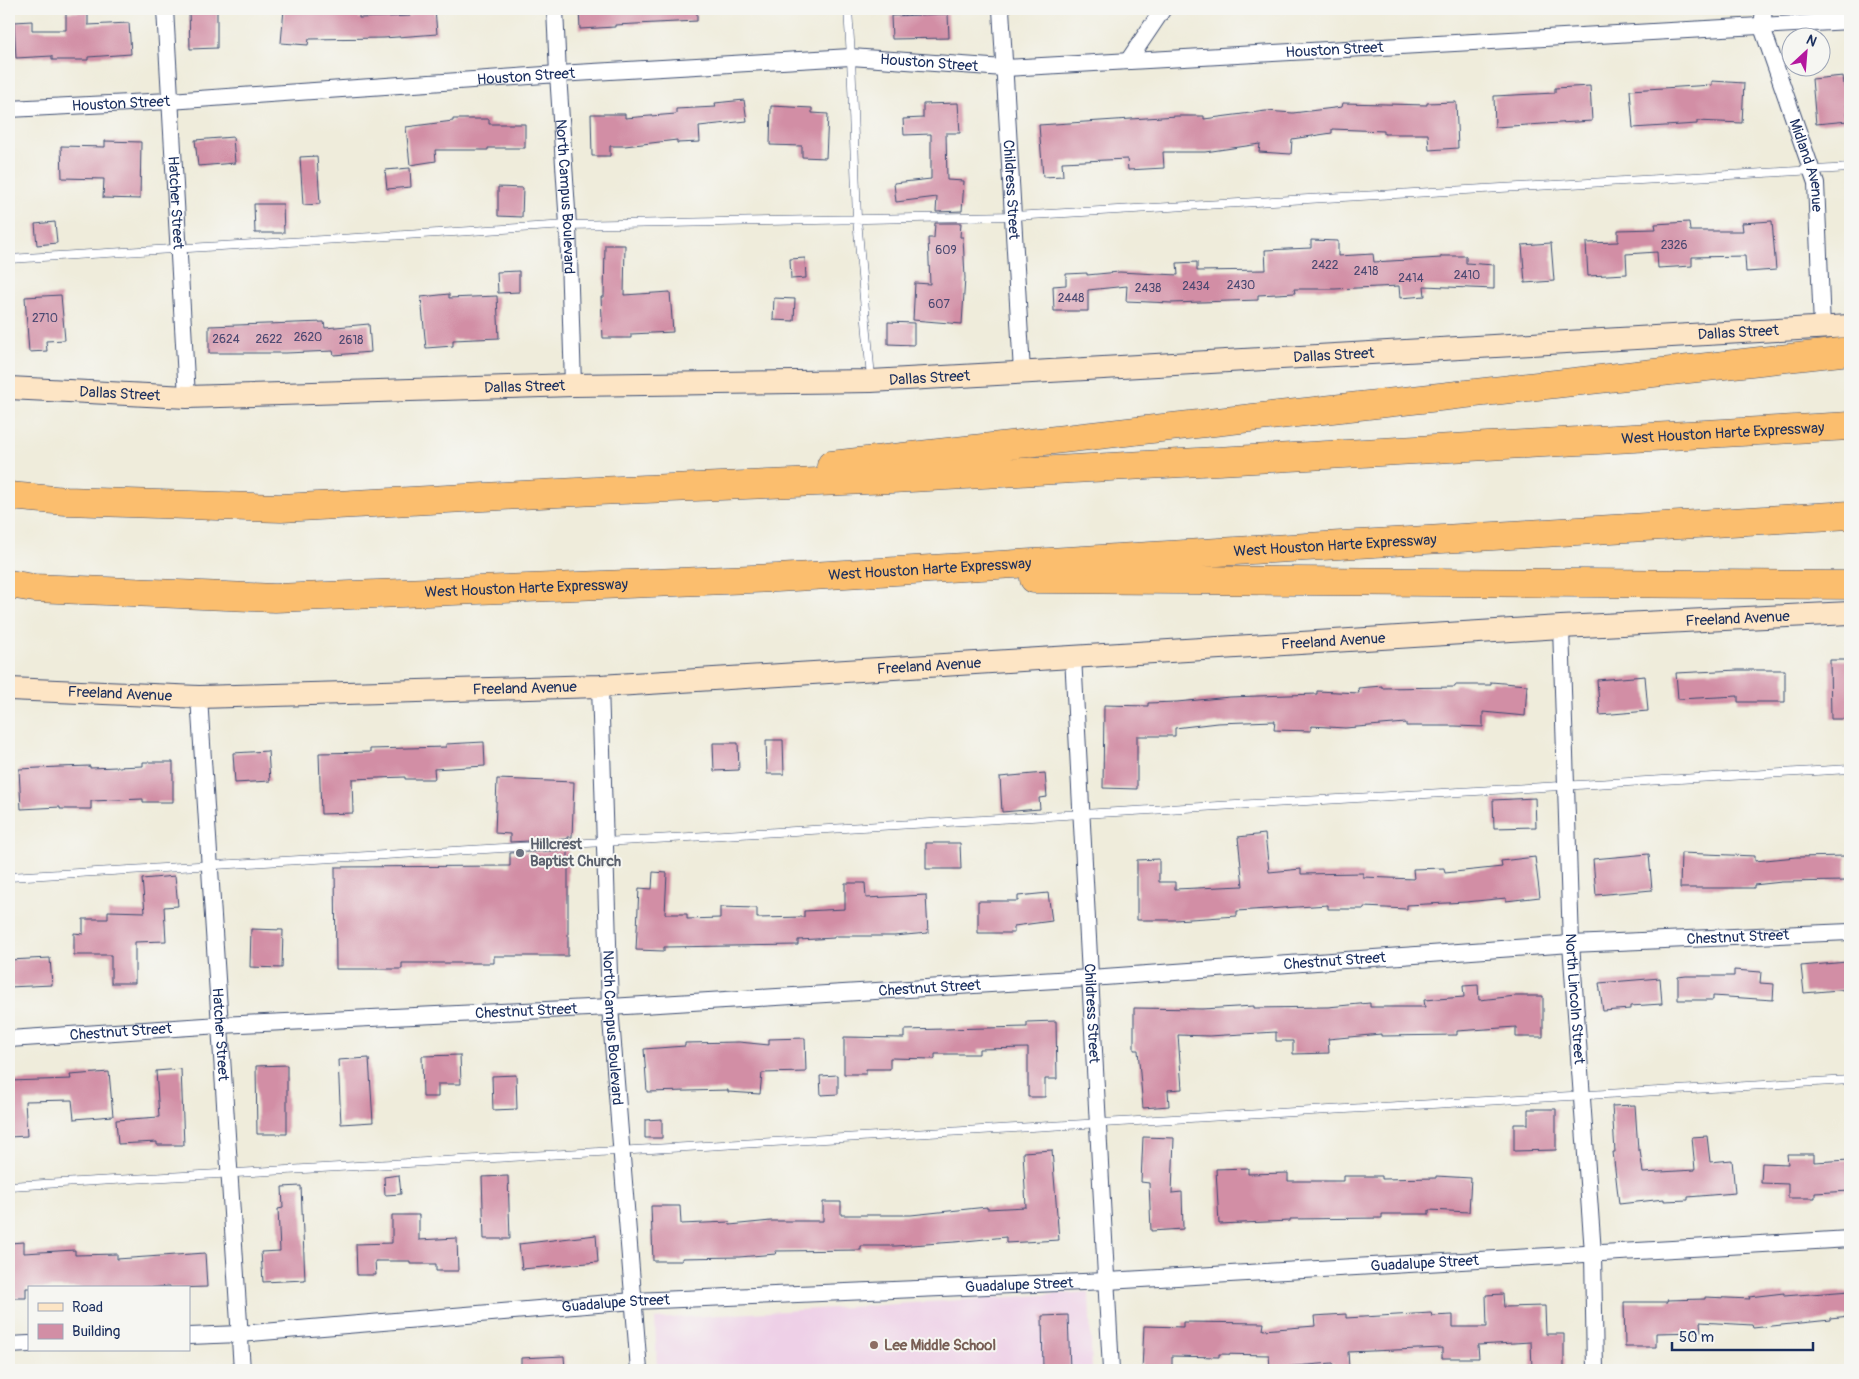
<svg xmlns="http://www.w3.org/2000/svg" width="1859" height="1379" viewBox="0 0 1859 1379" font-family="Pangolin,sans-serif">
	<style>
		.built { fill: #eed0e7 }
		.building { fill: #d28ea5 }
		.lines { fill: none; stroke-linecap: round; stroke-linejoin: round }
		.lane-casing { stroke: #3b4b71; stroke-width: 9 }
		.street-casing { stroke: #3b4b71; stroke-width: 18 }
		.secondary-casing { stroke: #3b4b71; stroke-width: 24 }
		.highway-casing { stroke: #3b4b71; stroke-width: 29 }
		.lane { stroke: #fff; stroke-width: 8 }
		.street { stroke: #fff; stroke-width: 16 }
		.secondary { stroke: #fde5c5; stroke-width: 22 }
		.highway { stroke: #fbbe6e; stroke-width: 28 }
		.worship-dot { fill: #6b7280; stroke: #f6f6f2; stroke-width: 2 }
		.education-dot { fill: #8d6e63; stroke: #f6f6f2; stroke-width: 2 }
		.labels { text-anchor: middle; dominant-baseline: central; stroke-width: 4; stroke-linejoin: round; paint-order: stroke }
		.number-label { font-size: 12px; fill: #494770 }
		.street-label { font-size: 15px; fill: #1b2f5e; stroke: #f6f6f2 }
		.worship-label { font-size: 15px; font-weight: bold; fill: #5b616d; stroke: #f6f6f2; text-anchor: start }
		.education-label { font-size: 15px; font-weight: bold; fill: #785e54; stroke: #f6f6f2; text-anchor: start }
	</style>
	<rect width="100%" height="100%" fill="#f6f6f2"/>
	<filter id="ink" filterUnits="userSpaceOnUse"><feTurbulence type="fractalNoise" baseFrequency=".02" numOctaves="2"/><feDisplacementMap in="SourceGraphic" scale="10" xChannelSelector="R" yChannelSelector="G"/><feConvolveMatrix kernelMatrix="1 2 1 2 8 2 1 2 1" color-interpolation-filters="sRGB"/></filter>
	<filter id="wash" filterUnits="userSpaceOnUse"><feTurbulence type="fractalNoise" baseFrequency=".0096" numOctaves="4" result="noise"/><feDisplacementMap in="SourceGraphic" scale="20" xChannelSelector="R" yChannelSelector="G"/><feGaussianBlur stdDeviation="1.12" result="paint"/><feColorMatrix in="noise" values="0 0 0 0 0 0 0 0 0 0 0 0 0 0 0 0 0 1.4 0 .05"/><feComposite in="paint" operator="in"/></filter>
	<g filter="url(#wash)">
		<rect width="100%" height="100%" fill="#efecdb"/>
		<!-- built -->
		<path class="built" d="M1089 1292 1092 1370H657L655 1319Z"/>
		<g id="blocks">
			<!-- building -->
			<path class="building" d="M189 9H217V48L190 49Z
				M284 9 326 11V9H359V18L410 16 409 9H435L437 34 384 38 309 39 308 45 281 43Z
				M579 9H697V21L615 25V27L580 29Z
				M66 12H88V25L129 23 131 54 88 57V60H52V56L16 58 14 22 32 21V30H66Z
				M948 14 949 38 892 39 891 16Z
				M1843 76 1848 121 1816 124 1812 79Z
				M1712 81 1744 83 1742 123 1697 121V124L1633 128 1630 90 1712 85Z
				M1590 86 1592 121 1495 127 1494 96 1555 93V88Z
				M744 100 747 121 699 126 700 142 677 143V140L625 146H610V156H592L591 114H625V118L676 114V109L716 107 715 103Z
				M1456 102 1458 148 1429 150 1428 134H1384V131L1332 129V133L1292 139 1291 154 1259 152 1260 144 1205 152H1163L1164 168 1128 170 1127 159 1062 162 1063 176 1043 177 1039 125 1177 116H1204V119L1266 111 1293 113 1342 107 1343 103 1427 105V103Z
				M958 103 960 133H946L947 180 964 181 962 211 936 212 937 197 896 202 894 183 931 179V134L904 135 903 119 923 118V104Z
				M771 106 812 108V113L828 114 826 158 802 157V146L770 145Z
				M453 119H489V124H525V148H488V150H435L436 161 410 165 406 127 453 121Z
				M233 137 235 163 198 166 195 140Z
				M105 141 141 142 140 199 103 198 104 179 62 178 61 146 105 147Z
				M317 156 320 204 303 205 300 157Z
				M410 168 411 187 387 189 385 170Z
				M498 187 523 188 522 217 498 216Z
				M254 204H283L284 233H255Z
				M1772 221 1776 270 1746 272 1745 256 1692 257V266L1658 268 1657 252 1626 254 1627 274 1588 276 1586 243 1618 242V230L1656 229 1655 224 1689 222 1690 231H1743L1742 223Z
				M55 222 57 243 37 245 35 224Z
				M935 223H961L960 237H963L965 278 962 324 913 320 915 283 930 284 928 238H934Z
				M1311 240 1338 241V256L1373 254 1374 262 1441 258V256H1466V263L1494 265V289L1424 286 1425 296 1400 298 1399 286 1335 289H1294L1295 293 1258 295V300L1172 303 1126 301 1127 286 1088 290V311H1054L1053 286 1066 285V274L1087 273V275L1119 272 1178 275 1177 263 1197 262V271L1266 270 1265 250 1311 248Z
				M1551 243 1554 281 1525 283 1522 245Z
				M605 245H625L624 295 670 292 673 332 631 334V338H603L601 297H604Z
				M805 258 806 278 791 279 790 259Z
				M519 271V292L498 293 497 272Z
				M449 294V298L497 296 499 338 453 340V346L426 348 421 297Z
				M61 295 65 340 46 341 47 351 29 352 25 297Z
				M774 298 795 299 794 321 773 320Z
				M324 322 325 328 369 324 371 352 334 355 333 351 286 353H209V326Z
				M888 322 914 323V345L888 344Z
				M1830 660H1850V719H1831Z
				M1738 670H1785V702H1738V696L1678 699 1676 673Z
				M1645 676 1648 711 1600 715 1597 680Z
				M1491 682 1527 685 1525 716 1483 712V727L1455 726H1406V723L1345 728 1311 726V731L1274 730 1275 721 1217 723 1175 728V736H1137V789L1103 788 1104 705 1148 706V703L1177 702 1230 697 1317 694V691L1359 693 1358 688 1382 686V688L1455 687V685H1491Z
				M766 740H783L784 774H767Z
				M484 742 485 766 434 769 435 779H405V777L352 779 353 813 321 814 319 753 370 752V749L446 747V744Z
				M713 743H738L739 770 714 771Z
				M268 751 270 781 235 783 233 753Z
				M143 762H173V802H143V799L91 801V809H60V807L21 809 19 769 59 767 90 766V768L143 766Z
				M1045 773 1047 797 1039 798 1040 809 1002 812 1000 777Z
				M497 779 574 782 572 837H568V839L510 842V834L495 833Z
				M1535 798 1536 827 1494 828 1493 800Z
				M1265 834 1269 872 1301 869V874L1363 873V877L1414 879 1413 869 1444 868 1445 873 1502 867 1501 861 1535 857 1540 897 1506 901V898L1466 902 1407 905V909L1364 907V909H1328V905L1237 911V916L1175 920H1137V860L1159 859V882H1175V889L1243 886 1238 837Z
				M926 843H960L961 869H926Z
				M568 850V956H494V963H402V969H336L335 867 510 866V853Z
				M1681 853 1755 856V861L1796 857 1846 856V881L1782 882 1754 885V888H1680Z
				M1649 854 1652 890 1596 895 1593 859Z
				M653 872 667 873 665 914H687V919L720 918V907L757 908V918L804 917V911L845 909V883H865L866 898 926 895 928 933 894 936H834V938L798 940V945L664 947V951L636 950 639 888 652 889Z
				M175 876 178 906 164 907 166 941 135 942V983H111V955H74V933L83 934V919H108V911L145 912 142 879Z
				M1048 893 1052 921 1014 926V933H978V901H1018V896Z
				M251 929 283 930 282 968 250 967Z
				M50 958 52 985 9 987V960Z
				M1847 962 1850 989 1804 993 1801 966Z
				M1734 970 1761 972 1760 983 1774 984 1773 1000 1713 996V1000H1678V977L1686 976H1734Z
				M1660 978 1662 1004 1630 1006V1009L1603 1011 1599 983Z
				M1478 985 1479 1000 1516 996H1543V1037H1516V1027L1457 1031V1035L1381 1036V1034L1328 1039 1329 1053 1293 1054V1041H1276V1032L1209 1036 1178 1035 1182 1089 1168 1090 1169 1106 1143 1108 1138 1050H1134V1008L1202 1009 1254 1006V1008L1328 1007 1370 1003V1007H1425L1424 1000 1464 997 1463 986Z
				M1056 1021 1057 1079H1045V1097H1028V1048L979 1049V1054H935V1059L890 1058V1069H866V1074H844V1037L904 1038V1030L1027 1027V1022Z
				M805 1038 806 1072 762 1073 760 1094 728 1092V1090L647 1092 644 1049 685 1046V1043L739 1042 769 1045V1039Z
				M460 1055 461 1084H438V1097H423L422 1056Z
				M369 1058 373 1122 341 1124 338 1060Z
				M287 1065V1134H257L256 1066Z
				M181 1069 184 1145H157V1142L118 1144 116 1120 159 1117 156 1071Z
				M109 1072 113 1116 74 1119 72 1100 25 1101 27 1136 9 1137V1081L71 1079 70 1075Z
				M516 1075 517 1109 493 1110 492 1076Z
				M838 1075V1094L821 1095 820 1076Z
				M1635 1105 1638 1150H1640L1643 1173 1695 1170 1692 1137 1707 1136 1710 1162 1732 1160 1735 1193 1688 1197V1200L1664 1201V1199L1619 1204 1613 1152H1615L1612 1106Z
				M1528 1109H1556V1150L1514 1151V1124H1528Z
				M662 1119V1138H645V1120Z
				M1143 1137 1174 1138 1172 1193 1182 1192 1183 1229 1151 1231 1149 1183 1141 1182Z
				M1052 1150 1059 1240 1006 1243V1237L955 1242 896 1246H861V1250L775 1251 776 1254 739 1257 682 1258V1261H653L651 1206H680L681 1224 729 1222 730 1225 771 1221H823V1202H841V1215H911L987 1207V1209L1026 1207 1023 1152Z
				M1787 1154H1814V1162L1850 1160V1191L1815 1193V1198H1788V1184L1761 1183 1762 1163 1788 1164Z
				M1248 1168V1174L1288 1173V1181H1344V1176H1382V1179L1436 1178V1176L1471 1178 1469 1212 1429 1210V1214H1382V1218L1290 1219V1221L1219 1224 1216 1169Z
				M399 1175 401 1194 385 1195 384 1177Z
				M508 1176 510 1239H484L482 1177Z
				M301 1186 305 1280 263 1282 261 1252 280 1251 278 1209 283 1208 282 1187Z
				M392 1215H419V1240L457 1238 458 1271H436V1264H410V1261H375L376 1275H357L356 1244 392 1243Z
				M596 1235 598 1262 522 1269 519 1244Z
				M24 1242V1253L75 1250V1255L117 1254V1259L205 1253 207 1287 170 1288V1286L147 1288H26V1298H9V1243Z
				M1850 1291V1316L1830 1318V1320L1753 1328 1752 1325 1700 1322 1701 1332 1656 1333V1347H1625L1624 1302H1668L1667 1300 1705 1299V1297L1750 1299 1749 1297 1784 1293V1296Z
				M1503 1294 1504 1307 1545 1306 1546 1334H1564V1370H1532L1531 1342 1478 1345 1479 1358H1442V1348L1348 1352 1349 1368H1334L1333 1363 1270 1368 1269 1355 1219 1354V1357L1172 1356V1368H1166V1370H1142L1144 1326 1183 1327V1322L1264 1323 1263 1330 1315 1326 1314 1316 1346 1314V1318L1431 1313 1432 1316 1453 1315V1327H1487L1486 1295Z
				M1068 1315 1070 1370H1043L1042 1316Z
				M564 1356 565 1370H521V1358Z"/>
		</g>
	</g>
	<g filter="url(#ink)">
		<use href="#blocks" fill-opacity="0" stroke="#3b4b71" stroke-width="1"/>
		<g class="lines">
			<!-- lane casing -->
			<g class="lane-casing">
				<path id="lane" d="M848 9 851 57 857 219 871 378
					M9 259 568 225 1013 216 1850 168
					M9 877 1850 769
					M9 1186 1850 1080"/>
			</g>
			<!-- street casing -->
			<g class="street-casing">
				<g id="street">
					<path id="s1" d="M165 9 187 397"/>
					<path id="s2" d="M555 9 558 74 568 225 573 385"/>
					<path id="s3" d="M1001 9 1022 372"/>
					<path id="s4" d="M1764 9 1762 27 1816 183 1822 327"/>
					<path d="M1128 61 1163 9"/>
					<path id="s5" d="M9 109 170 101 558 74 851 57 1004 68 1850 21"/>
					<path id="s6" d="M1561 627 1571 944 1593 1253 1595 1370"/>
					<path id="s7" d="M1073 656 1111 1370"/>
					<path id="s8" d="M600 686 610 1007 639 1370"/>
					<path id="s9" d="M199 697 242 1370"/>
					<path id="s10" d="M9 1039 220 1025 610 1007 1090 978 1571 944 1850 932"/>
					<path id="s11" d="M189 1336 240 1334 634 1301 1107 1281 1850 1239"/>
					<path d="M9 1345 29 1344"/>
				</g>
			</g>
			<!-- secondary casing -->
			<g class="secondary-casing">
				<g id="secondary">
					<path id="s12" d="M9 388 187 397 573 385 871 381 1850 326"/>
					<path id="s13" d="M9 689 199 697 600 686 1561 627 1850 613"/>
				</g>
			</g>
			<!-- highway casing -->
			<g class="highway-casing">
				<g id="highway">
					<path d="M831 465 1850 351"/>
					<path id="s14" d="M9 496 66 501 281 508 596 491 892 479 1850 426"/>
					<path d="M1034 579 1850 585"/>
					<path id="s15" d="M9 584 34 588 275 598 777 578 1850 515"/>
				</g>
			</g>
			<!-- lane -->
			<use href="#lane" class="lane"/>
			<!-- street -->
			<use href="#street" class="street"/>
			<!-- secondary -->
			<use href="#secondary" class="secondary"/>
			<!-- highway -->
			<use href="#highway" class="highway"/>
		</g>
	</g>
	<!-- markers -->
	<circle class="worship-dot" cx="520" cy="853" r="5"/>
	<circle class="education-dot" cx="874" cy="1345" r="5"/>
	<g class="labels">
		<!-- number labels -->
		<g class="number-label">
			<text x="1674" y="245">2326</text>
			<text x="946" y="250">609</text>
			<text x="1325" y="265">2422</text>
			<text x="1366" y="271">2418</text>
			<text x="1467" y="275">2410</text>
			<text x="1411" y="278">2414</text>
			<text x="1241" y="285">2430</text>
			<text x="1196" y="286">2434</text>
			<text x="1148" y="288">2438</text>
			<text x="1071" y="298">2448</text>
			<text x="939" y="304">607</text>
			<text x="45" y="318">2710</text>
			<text x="308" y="337">2620</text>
			<text x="226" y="339">2624</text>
			<text x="269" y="339">2622</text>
			<text x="351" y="340">2618</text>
		</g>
		<!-- street labels -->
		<g class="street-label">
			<text stroke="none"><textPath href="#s5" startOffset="1328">Houston Street</textPath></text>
			<text stroke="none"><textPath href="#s5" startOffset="922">Houston Street</textPath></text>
			<text stroke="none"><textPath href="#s5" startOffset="518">Houston Street</textPath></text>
			<text stroke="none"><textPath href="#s5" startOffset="112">Houston Street</textPath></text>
			<text stroke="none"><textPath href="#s4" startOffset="164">Midland Avenue</textPath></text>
			<text stroke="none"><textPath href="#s3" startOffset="181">Childress Street</textPath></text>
			<text stroke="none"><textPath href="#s2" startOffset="188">North Campus Boulevard</textPath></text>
			<text stroke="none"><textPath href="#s1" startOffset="194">Hatcher Street</textPath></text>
			<text stroke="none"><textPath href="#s12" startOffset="1731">Dallas Street</textPath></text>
			<text stroke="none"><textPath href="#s12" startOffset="1326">Dallas Street</textPath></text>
			<text stroke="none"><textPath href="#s12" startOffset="921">Dallas Street</textPath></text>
			<text stroke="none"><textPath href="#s12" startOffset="516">Dallas Street</textPath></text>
			<text stroke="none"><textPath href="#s12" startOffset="111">Dallas Street</textPath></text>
			<text stroke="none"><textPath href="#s14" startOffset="1716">West Houston Harte Expressway</textPath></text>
			<text stroke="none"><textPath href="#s15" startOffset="1328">West Houston Harte Expressway</textPath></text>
			<text stroke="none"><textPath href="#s15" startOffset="922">West Houston Harte Expressway</textPath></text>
			<text stroke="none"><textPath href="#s15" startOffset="518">West Houston Harte Expressway</textPath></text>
			<text stroke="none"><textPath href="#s13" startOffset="1731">Freeland Avenue</textPath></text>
			<text stroke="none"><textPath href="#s13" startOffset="1326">Freeland Avenue</textPath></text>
			<text stroke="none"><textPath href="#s13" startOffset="921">Freeland Avenue</textPath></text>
			<text stroke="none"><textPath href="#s13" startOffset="516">Freeland Avenue</textPath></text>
			<text stroke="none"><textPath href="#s13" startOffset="111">Freeland Avenue</textPath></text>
			<text stroke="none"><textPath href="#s10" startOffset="1732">Chestnut Street</textPath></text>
			<text stroke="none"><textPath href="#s10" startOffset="1328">Chestnut Street</textPath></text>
			<text stroke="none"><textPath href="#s10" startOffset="922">Chestnut Street</textPath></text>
			<text stroke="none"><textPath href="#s6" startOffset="372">North Lincoln Street</textPath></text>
			<text stroke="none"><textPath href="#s10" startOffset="518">Chestnut Street</textPath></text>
			<text stroke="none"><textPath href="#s7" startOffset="358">Childress Street</textPath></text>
			<text stroke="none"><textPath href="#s8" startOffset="342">North Campus Boulevard</textPath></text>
			<text stroke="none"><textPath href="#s10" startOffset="112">Chestnut Street</textPath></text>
			<text stroke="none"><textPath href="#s9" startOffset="338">Hatcher Street</textPath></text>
			<text stroke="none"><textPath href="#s11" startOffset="1238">Guadalupe Street</textPath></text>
			<text stroke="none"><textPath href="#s11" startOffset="832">Guadalupe Street</textPath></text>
			<text stroke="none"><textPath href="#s11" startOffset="428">Guadalupe Street</textPath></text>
		</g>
		<!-- worship labels -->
		<g class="worship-label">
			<text x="530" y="844">Hillcrest<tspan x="530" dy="17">Baptist Church</tspan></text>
		</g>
		<!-- education labels -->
		<g class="education-label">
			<text x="884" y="1345">Lee Middle School</text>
		</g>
	</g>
	<!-- margin -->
	<rect width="1859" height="1379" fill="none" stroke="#f6f6f2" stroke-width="30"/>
	<!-- legend -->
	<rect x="28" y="1286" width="162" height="65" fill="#f6f6f2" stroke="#9ea6b7"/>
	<rect x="38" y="1303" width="25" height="8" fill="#fde5c5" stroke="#9ea6b7"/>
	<text x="72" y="1312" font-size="15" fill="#1b2f5e">Road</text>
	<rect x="38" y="1324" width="25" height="15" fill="#d28ea5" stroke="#9ea6b7"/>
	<text x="72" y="1336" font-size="15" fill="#1b2f5e">Building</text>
	<!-- north arrow -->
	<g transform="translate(1806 52) rotate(26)"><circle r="24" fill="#f6f6f2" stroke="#9ea6b7"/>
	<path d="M0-4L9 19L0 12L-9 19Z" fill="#b5179e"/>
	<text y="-8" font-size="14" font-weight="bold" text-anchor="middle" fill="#1b2f5e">N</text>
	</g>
	<!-- scale -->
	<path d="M1672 1342v8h141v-8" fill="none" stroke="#1b2f5e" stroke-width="2.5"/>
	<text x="1679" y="1342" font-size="15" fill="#1b2f5e" stroke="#f6f6f2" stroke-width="4" paint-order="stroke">50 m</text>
</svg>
